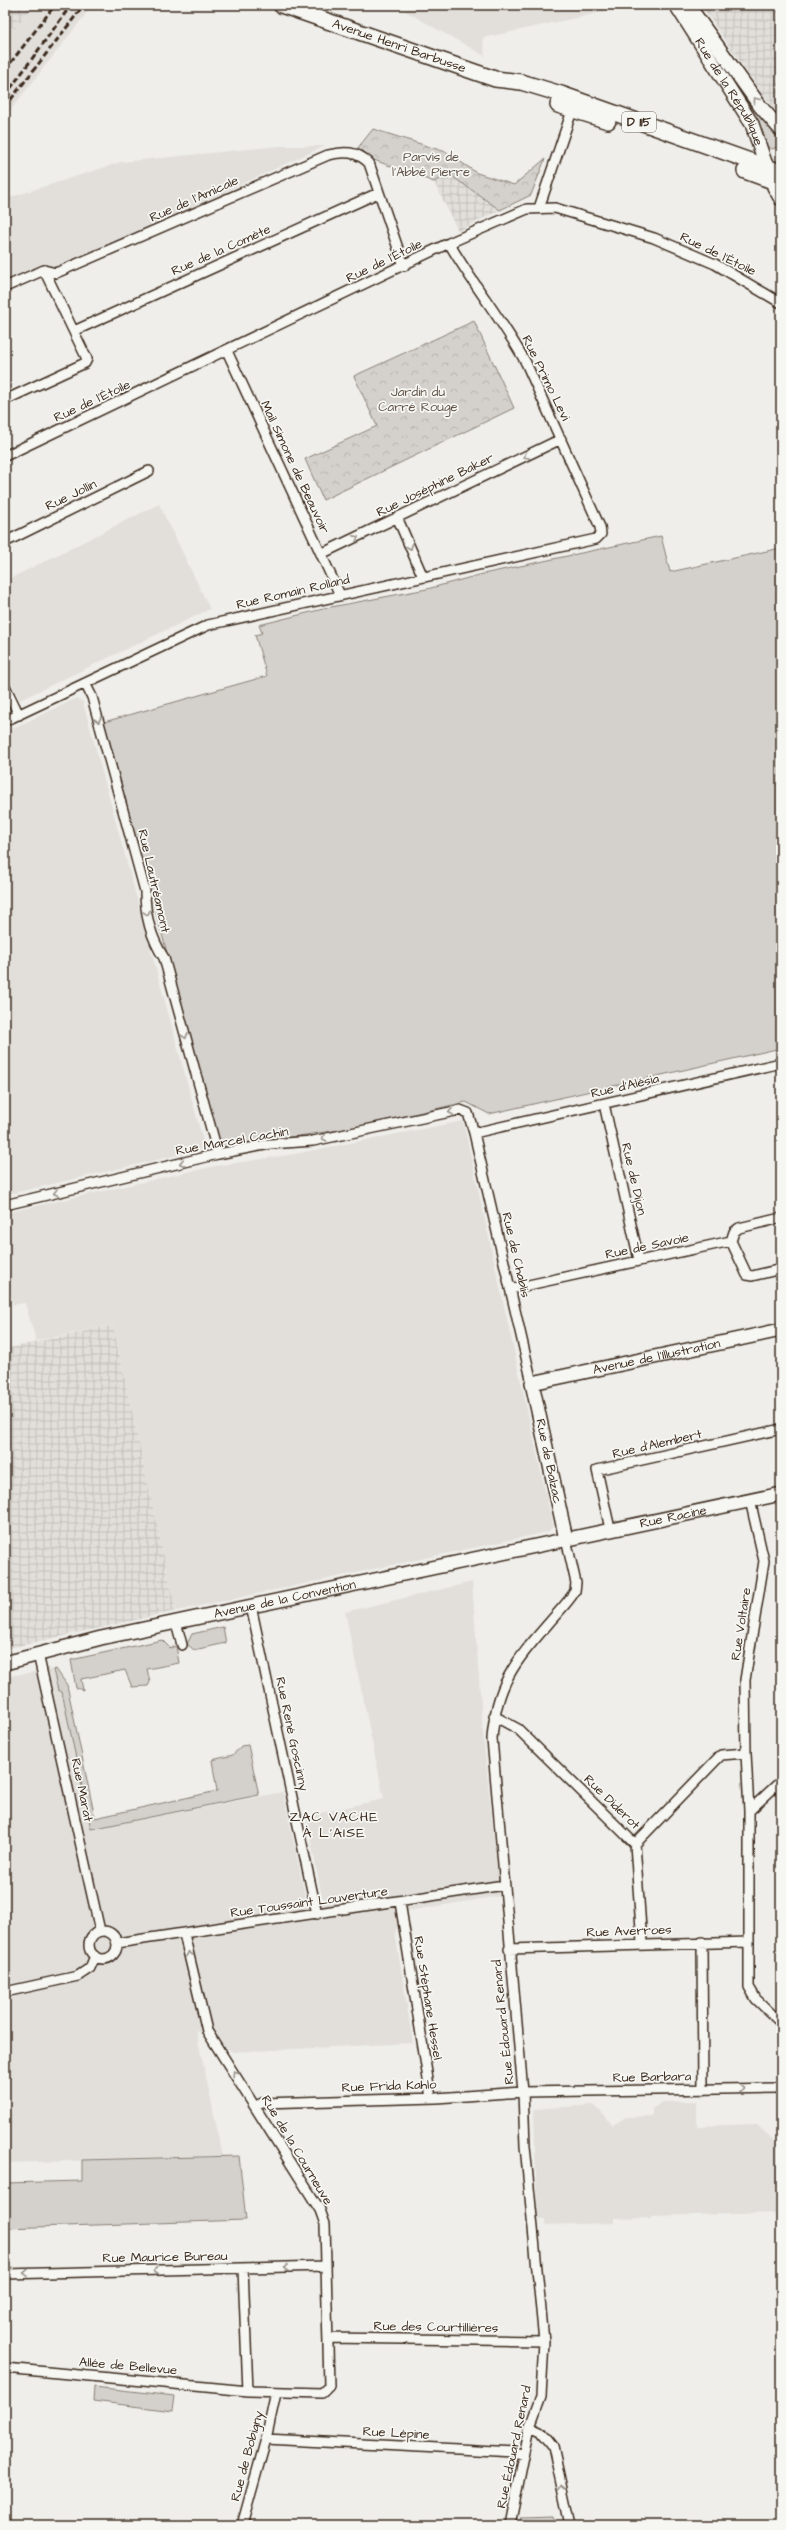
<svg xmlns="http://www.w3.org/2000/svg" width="786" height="2530" viewBox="0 0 786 2530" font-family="'Architects Daughter',sans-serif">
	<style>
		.built { fill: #e2dfdb }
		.industrial { fill: url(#industrial-grid) }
		.green { fill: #d4d1cc; stroke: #887e75 }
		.park { fill: url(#park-crowns); stroke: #887e75 }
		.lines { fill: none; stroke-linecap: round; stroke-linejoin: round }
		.street-casing { stroke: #3b2a1e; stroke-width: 12 }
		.secondary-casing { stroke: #3b2a1e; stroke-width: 16 }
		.primary-casing { stroke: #3b2a1e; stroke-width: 18 }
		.street { stroke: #f6f6f2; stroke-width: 9 }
		.secondary { stroke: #f6f6f2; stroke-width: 13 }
		.primary { stroke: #f6f6f2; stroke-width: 15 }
		.rail { stroke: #3b2a1e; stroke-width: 3; stroke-dasharray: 6 3; stroke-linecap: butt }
		.oneway { stroke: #989088 }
		.labels { text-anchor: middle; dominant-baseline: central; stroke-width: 3.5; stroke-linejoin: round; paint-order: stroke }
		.shield { fill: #f6f6f2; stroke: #73675e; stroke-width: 1 }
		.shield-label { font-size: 12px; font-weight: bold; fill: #3b2a1e }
		.street-label { font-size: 13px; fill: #3b2a1e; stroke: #f6f6f2 }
		.park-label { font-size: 13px; fill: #61544a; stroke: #f6f6f2 }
		.neighbourhood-label { font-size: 14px; letter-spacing: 1px; fill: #3b2a1e; stroke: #f6f6f2 }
	</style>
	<defs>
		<pattern id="industrial-grid" width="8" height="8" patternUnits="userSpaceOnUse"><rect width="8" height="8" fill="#e2dfdb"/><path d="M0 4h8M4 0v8" fill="none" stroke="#c3c0bc"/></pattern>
		<pattern id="park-crowns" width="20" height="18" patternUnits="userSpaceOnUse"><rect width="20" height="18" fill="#d4d1cc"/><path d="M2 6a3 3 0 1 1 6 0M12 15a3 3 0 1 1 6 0" fill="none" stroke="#b7b4af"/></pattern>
	</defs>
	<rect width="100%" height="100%" fill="#efeeea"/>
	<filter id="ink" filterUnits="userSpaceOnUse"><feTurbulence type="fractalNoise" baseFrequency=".025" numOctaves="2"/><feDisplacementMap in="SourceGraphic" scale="8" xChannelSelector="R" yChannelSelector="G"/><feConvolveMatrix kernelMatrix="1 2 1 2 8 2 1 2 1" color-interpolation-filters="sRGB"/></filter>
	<g filter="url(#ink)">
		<!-- built -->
		<path class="built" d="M33 5H93L5 117V24L15 29Z
			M394 5H635L483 38 485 56Z
			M279 146H325L58 268 43 263 5 280V199L121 162Z
			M159 504 210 609 20 700 5 672V581Z
			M77 698 83 702 204 1144 200 1150 5 1195V732Z
			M463 1121 553 1526 548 1532 176 1611 113 1325 36 1341 25 1303 13 1305 5 1270V1213L210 1167 294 1154Z
			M472 1582 483 1733 500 1896 407 1911 395 1932 413 2043 233 2052 196 2031 223 2156 5 2163V1680L9 1676 53 1669 58 1690 62 1692 91 1829 283 1792 307 1904 331 1902 322 1897 306 1816 384 1799 345 1612Z
			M697 2101V2126L756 2124 781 2147V2213L651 2216V2218L614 2219V2223L545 2225V2219H537L534 2109 594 2105 613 2125 626 2117 652 2116V2109L662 2102Z"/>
		<!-- industrial -->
		<path class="industrial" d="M5 5H33L15 29 5 24Z
			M701 5H781V117L760 91Z
			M449 174 500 210 458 231 434 182Z
			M113 1325 176 1611 5 1649V1349Z"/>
		<!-- green -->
		<path class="green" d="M684 5 781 136V145L773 149 765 146Z
			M661 536 670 572 781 548V1048L489 1114 466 1102 352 1128 225 1147 219 1143 104 722 267 676 255 635 262 633 259 625 331 607 427 589 483 574Z
			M223 1627 226 1643 194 1650 187 1644 192 1634Z
			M162 1640 170 1648 176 1646 179 1663 147 1669 150 1682 148 1686 132 1687 125 1670 81 1679 83 1690 76 1688 71 1660Z
			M56 1669 67 1685 95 1818 217 1791 212 1760 233 1755 241 1746 248 1745 259 1795 91 1829 62 1692 58 1690 53 1670Z
			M239 2156 246 2220 5 2228V2183L82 2181V2160Z
			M94 2387 175 2396 173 2411 93 2401Z"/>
		<!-- park -->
		<path class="park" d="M373 129 446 152 477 173 514 185 545 159 531 195 500 210 449 174 434 182 374 160 357 149Z
			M474 321 514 408 323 500 305 459 377 426 354 376Z
			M554 2516 556 2525H519L521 2517Z"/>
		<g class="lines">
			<!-- street casing -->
			<g class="street-casing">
				<path id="street" d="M539 208 574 105
					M44 270 56 273 328 155C344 151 357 151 369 163L404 266
					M5 287 44 270
					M74 331 378 193
					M227 351 340 595
					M5 400 85 363 87 359 44 270
					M5 456 449 243 527 209 555 208 654 238 715 264 781 303
					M397 517 423 577
					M5 542 149 471
					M321 554 561 439
					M85 683 92 697 145 891C145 914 151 938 164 958L218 1154
					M5 686 19 715
					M5 721 208 625 596 539 601 534 600 527 526 363C504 322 473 285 449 243
					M604 1104 639 1260
					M474 1133 781 1063
					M5 1205 218 1154 270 1144 313 1141 460 1110 468 1113 474 1133 532 1383
					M731 1241 747 1275 752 1276 781 1269
					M731 1241 734 1232 739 1228 781 1218
					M510 1289 731 1241
					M610 1529 597 1470 781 1429
					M251 1606 317 1914
					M176 1622 182 1645
					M38 1654 100 1931
					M494 1716 518 1729 635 1844 642 1943
					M746 1753 749 1811V1987L756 1999 781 2023
					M749 1811 781 1781
					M635 1844 721 1755 746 1753 745 1680 764 1561 750 1500
					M400 1902 431 2098
					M89 1945a14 14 0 1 1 28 0a14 14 0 1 1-28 0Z
					M184 1934 207 2031 320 2210 325 2224 329 2386 322 2393 248 2391 243 2269
					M702 1942 703 2090
					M117 1943 504 1885
					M509 1949 749 1942
					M5 1992 78 1976 90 1968 95 1956
					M256 2106 262 2103 436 2098 523 2092 781 2088
					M5 2274 325 2266
					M328 2338 544 2341
					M5 2368 248 2391
					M530 2426 541 2431 553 2446 570 2525
					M266 2439 515 2452 524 2455
					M242 2525 266 2439 276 2393
					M510 2525 530 2426 541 2396 544 2341 525 2146 523 2092 492 1739C496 1685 514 1663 548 1624 557 1613 568 1603 575 1591L576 1583 566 1539"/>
			</g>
			<!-- secondary casing -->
			<g class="secondary-casing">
				<g id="secondary">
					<path id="s1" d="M676 5 752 124 769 174"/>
					<path d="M688 5 760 106 781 130"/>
					<path d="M778 173 774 187 781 199"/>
					<path id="s2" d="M566 1539 532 1383 781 1330"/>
					<path id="s3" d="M5 1663 101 1638 781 1494"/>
				</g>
			</g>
			<!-- primary casing -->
			<g class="primary-casing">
				<g id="primary">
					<path id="s4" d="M281 5 495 79 521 82 561 94 781 172"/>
					<path d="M558 105 608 121"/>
					<path d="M745 171 781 184"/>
				</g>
			</g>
			<!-- street -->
			<use href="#street" class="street"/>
			<!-- secondary -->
			<use href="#secondary" class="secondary"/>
			<!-- primary -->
			<use href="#primary" class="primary"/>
			<!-- rail -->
			<path class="rail" d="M5 70 55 5
				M5 96 71 5
				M5 107 84 5"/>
		</g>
		<!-- one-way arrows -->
		<defs><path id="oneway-chevron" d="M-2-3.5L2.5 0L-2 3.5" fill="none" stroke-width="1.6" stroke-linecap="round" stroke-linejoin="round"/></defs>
		<g class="oneway">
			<use href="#oneway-chevron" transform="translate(756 100) rotate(-126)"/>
			<use href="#oneway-chevron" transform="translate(526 456) rotate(155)"/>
			<use href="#oneway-chevron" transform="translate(356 538) rotate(-26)"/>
			<use href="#oneway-chevron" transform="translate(410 547) rotate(67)"/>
			<use href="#oneway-chevron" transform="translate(98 720) rotate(75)"/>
			<use href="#oneway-chevron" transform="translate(147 913) rotate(76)"/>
			<use href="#oneway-chevron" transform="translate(185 1036) rotate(74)"/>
			<use href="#oneway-chevron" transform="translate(451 1112) rotate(170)"/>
			<use href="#oneway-chevron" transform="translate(324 1138) rotate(168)"/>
			<use href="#oneway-chevron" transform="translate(182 1163) rotate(167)"/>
			<use href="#oneway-chevron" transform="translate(56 1193) rotate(166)"/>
			<use href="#oneway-chevron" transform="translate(189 1954) rotate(-103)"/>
			<use href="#oneway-chevron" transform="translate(235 2073) rotate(-123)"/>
			<use href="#oneway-chevron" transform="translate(742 2089)"/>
			<use href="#oneway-chevron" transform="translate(286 2268) rotate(178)"/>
			<use href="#oneway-chevron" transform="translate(156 2271) rotate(179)"/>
			<use href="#oneway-chevron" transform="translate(26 2273) rotate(179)"/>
			<use href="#oneway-chevron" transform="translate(562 2487) rotate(-102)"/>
		</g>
	</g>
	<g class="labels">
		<!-- shield labels -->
		<rect class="shield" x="622" y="112" width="34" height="20" rx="3"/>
		<g class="shield-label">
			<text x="639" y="122">D 115</text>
		</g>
		<!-- street labels -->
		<g class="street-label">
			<text stroke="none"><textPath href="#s4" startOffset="125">Avenue Henri Barbusse</textPath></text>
			<text stroke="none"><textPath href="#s1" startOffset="102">Rue de la République</textPath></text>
			<text transform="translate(194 199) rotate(-24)">Rue de l'Amicale</text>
			<text transform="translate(221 250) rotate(-24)">Rue de la Comète</text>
			<text transform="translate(718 254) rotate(26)">Rue de l'Étoile</text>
			<text transform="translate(384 261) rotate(-26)">Rue de l'Étoile</text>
			<text transform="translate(546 378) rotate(64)">Rue Primo Levi</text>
			<text transform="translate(92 401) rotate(-25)">Rue de l'Étoile</text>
			<text transform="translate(295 467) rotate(65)">Mail Simone de Beauvoir</text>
			<text transform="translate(435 485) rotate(-26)">Rue Joséphine Baker</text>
			<text transform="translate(71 495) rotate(-26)">Rue Jollin</text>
			<text transform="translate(293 592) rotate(-13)">Rue Romain Rolland</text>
			<text transform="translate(154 881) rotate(77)">Rue Lautréamont</text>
			<text transform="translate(625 1086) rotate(-13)">Rue d'Alésia</text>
			<text transform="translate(232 1141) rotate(-10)">Rue Marcel Cachin</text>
			<text transform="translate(634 1179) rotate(77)">Rue de Dijon</text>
			<text transform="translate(647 1246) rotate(-12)">Rue de Savoie</text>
			<text transform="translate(516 1255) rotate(77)">Rue de Chablis</text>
			<text stroke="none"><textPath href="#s2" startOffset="287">Avenue de l'Illustration</textPath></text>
			<text transform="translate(657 1444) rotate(-13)">Rue d'Alembert</text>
			<text transform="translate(549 1461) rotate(78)">Rue de Balzac</text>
			<text stroke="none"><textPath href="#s3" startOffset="684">Rue Racine</textPath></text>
			<text stroke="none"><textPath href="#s3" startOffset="287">Avenue de la Convention</textPath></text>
			<text transform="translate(741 1624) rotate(-81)">Rue Voltaire</text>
			<text transform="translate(292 1734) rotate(78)">Rue René Goscinny</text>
			<text transform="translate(82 1790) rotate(78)">Rue Marat</text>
			<text transform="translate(612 1802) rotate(44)">Rue Diderot</text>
			<text transform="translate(309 1902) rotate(-8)">Rue Toussaint Louverture</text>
			<text transform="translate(629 1931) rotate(-2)">Rue Averroes</text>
			<text transform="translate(428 1998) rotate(81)">Rue Stéphane Hessel</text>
			<text transform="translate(503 2022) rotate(-96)">Rue Édouard Renard</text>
			<text transform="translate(652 2077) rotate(-1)">Rue Barbara</text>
			<text transform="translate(389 2086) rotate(-2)">Rue Frida Kahlo</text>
			<text transform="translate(297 2150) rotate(59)">Rue de la Courneuve</text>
			<text transform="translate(165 2257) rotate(-1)">Rue Maurice Bureau</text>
			<text transform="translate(436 2327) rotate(1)">Rue des Courtillières</text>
			<text transform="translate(128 2366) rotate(5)">Allée de Bellevue</text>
			<text transform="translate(396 2433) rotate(3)">Rue Lépine</text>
			<text transform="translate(514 2447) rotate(-78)">Rue Édouard Renard</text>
			<text transform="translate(247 2456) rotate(-75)">Rue de Bobigny</text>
		</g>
		<!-- park labels -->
		<g class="park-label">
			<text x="431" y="157">Parvis de<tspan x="431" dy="15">l'Abbé Pierre</tspan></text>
			<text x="418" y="392">Jardin du<tspan x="418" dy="15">Carré Rouge</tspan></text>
		</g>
		<!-- neighbourhood labels -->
		<g class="neighbourhood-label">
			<text x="334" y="1817">ZAC VACHE<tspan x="334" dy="16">À L'AISE</tspan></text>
		</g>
	</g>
	<!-- margin -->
	<rect width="786" height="2530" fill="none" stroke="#f6f6f2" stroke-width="20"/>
	<rect x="10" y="10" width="766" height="2510" fill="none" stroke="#3b2a1e" stroke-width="1.5" filter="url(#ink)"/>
</svg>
